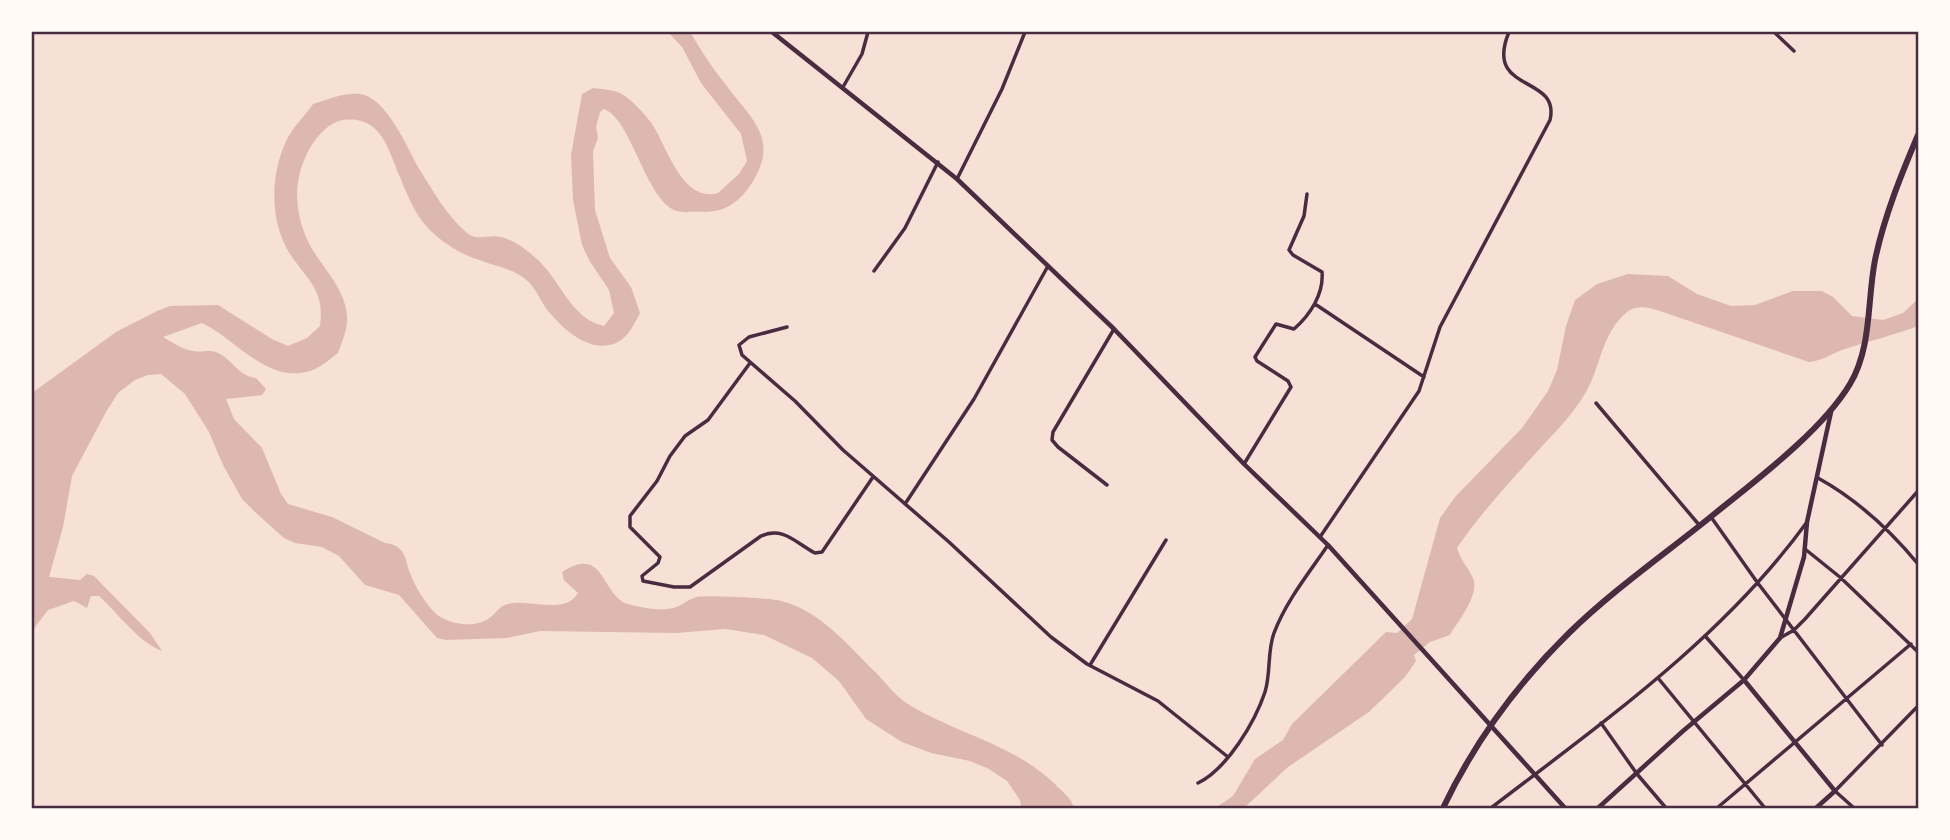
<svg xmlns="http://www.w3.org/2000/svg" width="1950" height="840" viewBox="0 0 1950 840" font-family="Cabin,sans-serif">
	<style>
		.water { fill: #dcb8b0 }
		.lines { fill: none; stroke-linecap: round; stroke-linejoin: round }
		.minor { stroke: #4a2c40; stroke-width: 3.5 }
		.tertiary { stroke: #4a2c40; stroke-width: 4.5 }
		.trunk { stroke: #4a2c40; stroke-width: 6 }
		.neatline { fill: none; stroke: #4a2c40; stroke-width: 2.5 }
	</style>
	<rect width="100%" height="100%" fill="#f7e1d7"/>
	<!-- water -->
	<path class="water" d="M668 32H690C701 50 712 68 726 85 751 119 780 138 752 183 740 201 727 212 704 212 696 211 685 213 677 211 646 202 632 119 604 109L600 112 596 127 598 138 593 151 595 210 610 258 631 287 640 313C635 323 628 337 618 342 592 355 565 331 550 313 539 301 537 286 521 276 509 268 495 266 482 261 462 255 442 243 428 228 415 214 407 195 400 177 388 150 382 115 343 120 326 123 312 142 306 156 291 187 296 223 314 252 328 274 349 295 347 323 346 333 341 344 338 353 330 359 320 368 310 371 267 384 236 339 202 323L163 337C172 342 183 350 193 351 204 353 210 348 220 354 234 362 239 376 256 378L266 389 262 395 226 399 234 419 262 448 281 494 288 504 332 517 385 543C393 544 399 546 403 553 407 559 407 567 410 573 415 587 426 604 436 614 450 625 476 629 491 617 497 612 499 606 508 604 530 598 564 616 578 593L564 580 562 572C607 543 600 599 631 605 643 608 661 611 673 608 682 606 688 599 697 597 707 595 770 598 781 601 819 610 847 644 873 670 886 682 895 697 911 706 960 735 1011 743 1055 784 1062 792 1071 797 1074 808H1021L1020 800 1007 781 989 769 970 761 931 753 902 742 866 719 839 681 812 658 764 635 725 629 676 633 540 631 507 638 446 640 437 638 399 595 365 585 339 556 322 547 295 543 284 538 256 513 242 499 223 465 209 432 185 394 161 374 148 375 135 380 118 393 106 412 72 476 63 527 49 577 80 580 87 574 94 576 150 633 162 651C137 641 119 614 99 596H91L87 608 74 601 48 610 32 631V487L34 475 32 462V393L116 332 157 311 170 306 218 305 272 339 288 346 307 338 320 326C325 290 308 281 290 254 269 220 270 175 287 139 293 127 305 116 313 104 326 100 345 92 360 94 386 97 407 147 418 167 432 189 446 215 466 232 477 242 488 234 501 237 514 240 528 251 538 260 561 281 571 319 604 326L614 313 609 290 589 260 582 245 573 200 571 155 582 94 593 88C601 89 613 90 620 93 631 99 644 113 652 124 667 146 682 203 718 193L739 174 747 161 741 134 701 83 682 47Z
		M1628 274 1668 276 1697 294 1731 306 1755 305 1793 291H1822L1833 297 1852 316 1883 320 1903 313 1918 299V326C1894 335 1870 341 1845 349 1832 353 1823 361 1809 362L1657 310C1646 307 1637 305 1627 312 1601 334 1601 366 1586 392 1573 415 1553 434 1535 454 1508 484 1480 514 1457 548 1462 563 1468 567 1473 578 1480 595 1458 621 1450 635L1430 642 1414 655 1416 661 1405 677 1369 712 1288 767 1244 808H1215L1233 796 1255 759 1283 740 1292 724 1386 632 1397 633 1412 619 1440 518 1455 497 1522 428 1548 391 1557 370 1566 326 1575 300 1597 284Z"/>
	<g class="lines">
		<!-- minor -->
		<path class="minor" d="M1774 32 1794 51
			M843 87 862 54 868 32
			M957 179 1002 89 1025 32
			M874 271 905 228 938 162
			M1315 304 1424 377
			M787 327 749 337 739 345 742 355 795 401 843 450 949 542 1051 637 1087 664 1158 701 1228 757
			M750 363 708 420 685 436 670 456 657 481 630 516V527L660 557 658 563 642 576 643 581 674 587H690L761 536C783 526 796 543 815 553L822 552 873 477
			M1596 403 1700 526
			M1244 464 1291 387 1288 381 1257 361 1255 357 1276 324 1294 329C1310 315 1324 294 1322 272L1293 255 1289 250 1304 216 1307 194
			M1818 478C1856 499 1890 530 1918 564
			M1107 485 1058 447 1052 440 1053 432 1114 329
			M905 504 974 399 1048 266
			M1711 517 1757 582 1882 745
			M1320 537 1419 391 1440 327 1550 120C1561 74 1483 94 1509 32
			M1805 549 1841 578 1918 652
			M1706 637 1744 680
			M1780 638 1794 630 1805 619 1918 491
			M1090 665 1166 540
			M1658 678 1765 808
			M1601 723 1637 774 1666 808
			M1198 783C1227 769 1255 722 1265 692 1271 673 1267 652 1274 633 1286 601 1309 573 1328 545
			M1491 808C1603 722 1723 638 1807 522
			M1717 808 1911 644
			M1854 808 1835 791 1918 706"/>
		<!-- tertiary -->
		<path class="tertiary" d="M772 32 957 179 1114 329 1244 464 1328 545 1565 808
			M1744 680 1835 791 1816 808
			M1598 808 1683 731 1744 680 1780 638 1804 557 1807 522 1831 412"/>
		<!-- trunk -->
		<path class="trunk" d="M1443 808C1474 743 1517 684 1569 633 1613 590 1665 554 1713 515 1756 480 1821 432 1850 384 1872 347 1867 301 1875 260 1884 217 1901 175 1918 135"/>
	</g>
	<!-- border -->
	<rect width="1950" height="840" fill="none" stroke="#fffaf5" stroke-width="66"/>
	<rect x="33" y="33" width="1884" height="774" class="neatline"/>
</svg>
